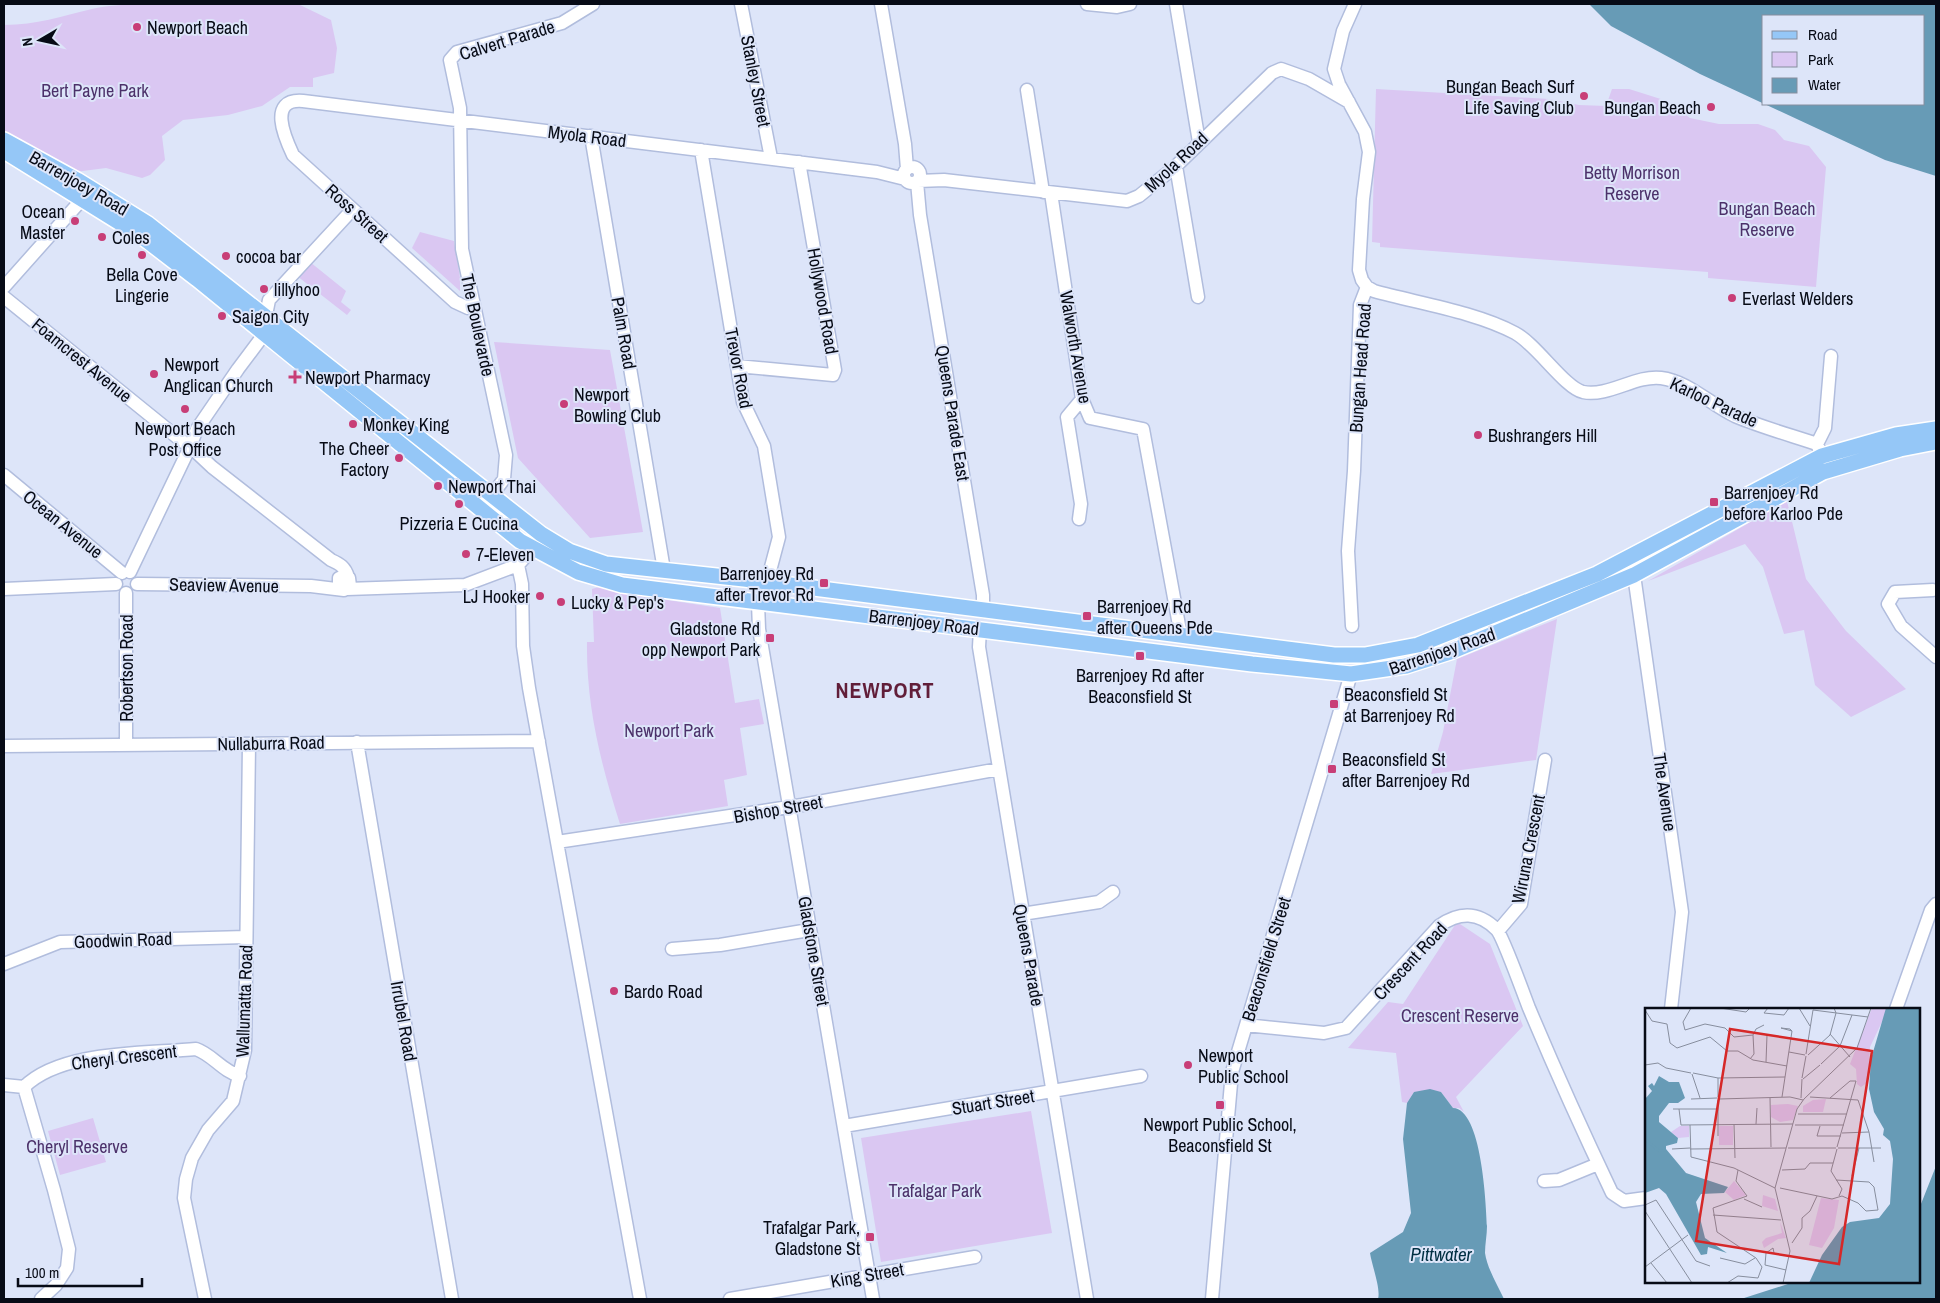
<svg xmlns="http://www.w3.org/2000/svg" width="1940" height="1303" viewBox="0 0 1940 1303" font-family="'Archivo Narrow',sans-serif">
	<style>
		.green { fill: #dac7f2 }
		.water { fill: #679bb6; fill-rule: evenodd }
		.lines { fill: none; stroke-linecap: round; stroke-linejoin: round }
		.minor-casing { stroke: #b1bddd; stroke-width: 15 }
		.major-casing { stroke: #fff; stroke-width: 18 }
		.minor { stroke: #fff; stroke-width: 12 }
		.major { stroke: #95c7f7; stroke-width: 15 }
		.poi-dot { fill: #c83e77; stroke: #dde5f9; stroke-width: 2 }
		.labels { text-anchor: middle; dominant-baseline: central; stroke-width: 4; stroke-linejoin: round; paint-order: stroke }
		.poi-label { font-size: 18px; fill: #070b16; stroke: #dde5f9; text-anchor: start }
		.street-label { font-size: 18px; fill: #070b16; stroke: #dde5f9 }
		.park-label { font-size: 18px; fill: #4c316a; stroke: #dde5f9 }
		.water-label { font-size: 19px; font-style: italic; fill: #002f42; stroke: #dde5f9 }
		.district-label { font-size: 22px; font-weight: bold; letter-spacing: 1px; fill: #611e39; stroke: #dde5f9 }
		.inset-river { fill: none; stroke: #679bb6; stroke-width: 2.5 }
		.inset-road { fill: none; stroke: #878e9e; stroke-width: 1 }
		.view { fill: #d62828; fill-opacity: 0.15; stroke: #d62828; stroke-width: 2.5 }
		.inset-edge { fill: none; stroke: #070b16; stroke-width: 2.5 }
	</style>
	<rect width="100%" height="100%" fill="#dde5f9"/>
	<!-- green -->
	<path class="green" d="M139 4H298L331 20 337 48 334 73 313 78V87H290L262 106 228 115 183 120 162 136 165 160 150 175 142 178 106 168 75 172 4 138V25C37 25 61 16 92 9 107 5 124 5 139 4Z
		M1376 89 1549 99 1579 105 1606 106 1612 89H1629L1667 101 1690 118 1719 124H1758L1775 130 1784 140 1809 146 1826 167 1816 287 1708 278V272L1380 247V243L1372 242Z
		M420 232 454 241 460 278V291L412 248Z
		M310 262 346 291 341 302 351 310 347 315 297 276Z
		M494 342 610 350 643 532 590 538 518 458Z
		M1787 501 1806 579 1846 631 1906 689 1851 717 1815 685 1804 630 1784 634 1763 567 1745 544 1648 581Z
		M599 587 628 594 720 608 735 703 759 699 764 724 740 728 747 775 724 780 728 806 620 824C601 765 586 705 587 642H594L592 589Z
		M1557 619 1536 760 1431 774 1443 732 1457 659Z
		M1457 922 1490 944 1523 1026 1456 1097 1464 1112 1459 1108H1453L1441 1092H1414L1407 1103 1402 1102 1396 1053 1348 1048 1388 1002 1403 1004Z
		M1031 1111 1052 1233 881 1262 861 1138Z
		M93 1118 106 1162 60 1175 48 1131Z"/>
	<!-- water -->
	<path class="water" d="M1589 4H1936V176L1885 160 1700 74 1611 26ZM1764 16H1924V104H1764Z
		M1430 1089 1441 1092 1453 1108C1482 1109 1486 1204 1487 1226 1487 1235 1485 1244 1485 1253 1487 1268 1498 1286 1504 1299H1378C1381 1289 1372 1266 1370 1253L1403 1232 1411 1213 1403 1139 1407 1103 1414 1092Z
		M1936 1166V1299H1741L1794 1282H1919V1209Z"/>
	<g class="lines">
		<!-- minor casing -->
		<g class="minor-casing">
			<path id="minor" d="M741 4 771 158
				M881 4 905 144 907 169
				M1087 4 1117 7 1130 4
				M1176 4 1199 142
				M1027 90 1043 192
				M591 136 664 570
				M701 150 743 402 764 446 779 537 767 582
				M1176 166 1198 297
				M904 175a8 8 0 1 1 16 0a8 8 0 1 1-16 0Z
				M918 181 944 180 1127 201 1139 196 1176 166 1272 73 1281 69 1309 79 1349 102
				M917 182 920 215 983 595V611
				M1051 193 1082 399 1090 418 1143 429 1181 636
				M4 287 77 205 86 191
				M1367 287 1374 291C1417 303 1476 312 1515 333 1536 344 1565 388 1583 392 1609 397 1635 375 1661 378 1688 381 1711 405 1735 416 1761 427 1790 435 1817 444L1822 456
				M4 297 183 442
				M474 307 468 308 455 302 293 155C285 138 267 98 303 101L877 172 905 179
				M266 315 269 300 352 210
				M737 366 833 375 835 370 799 162
				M193 439 197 429 238 369 265 333
				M1817 444 1825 428 1831 356
				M195 451 212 467 331 560C340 564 345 567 348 577
				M4 475 122 573
				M492 495 504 479 506 455 462 249 460 108 450 60 457 52 562 23 593 4
				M1079 519 1081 504 1067 417 1082 399
				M518 565 522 584 523 646 529 688 640 1299
				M130 572 187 453
				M1634 575 1682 912 1671 1009
				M137 584 311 586 344 590 350 586 349 578 344 576 339 578V587
				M4 589 116 584
				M347 589 465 585 518 565 532 549
				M1933 590 1895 592 1888 604 1901 626 1936 657
				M126 593V744
				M758 603 759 629 873 1299
				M1352 626 1348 551 1354 471 1360 305 1367 287 1362 280 1359 270 1363 199 1369 152 1365 132 1339 84 1334 69 1343 31 1355 4
				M980 629 979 647 1087 1299
				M357 742 452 1299
				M4 746 539 741
				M557 842 802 805 999 769
				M1022 914 1099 902 1113 892
				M1498 931 1521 904 1545 760
				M672 949 720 945 809 930
				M4 964 60 942 246 937
				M1896 1009 1931 910 1936 904
				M1246 1025 1324 1033 1346 1028 1439 926C1459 912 1478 911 1497 930 1503 937 1524 995 1529 1008 1555 1070 1583 1132 1612 1193L1624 1201 1646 1198
				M4 1085 24 1087
				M844 1126 1141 1076
				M1544 1181 1559 1180 1598 1164
				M41 1299 56 1285 67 1268 69 1249 54 1190 24 1087C61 1050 145 1054 196 1049 213 1055 222 1071 240 1076
				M205 1299 184 1198 186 1179 192 1158 208 1130 233 1101 245 1050 249 744
				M730 1299 975 1257
				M1212 1299 1232 1072 1351 674"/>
		</g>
		<!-- major casing -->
		<g class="major-casing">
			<path id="major" d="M4 140 77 180 148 224 541 534 569 551 606 564 744 579 1334 655H1365L1418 645 1597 574 1822 456 1896 435 1936 429
				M4 151 141 236 197 279 520 541 578 572 622 585 1252 664 1351 674 1406 666 1450 652 1634 575 1823 472 1900 449 1936 442"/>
		</g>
		<!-- minor -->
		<use href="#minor" class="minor"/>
		<!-- major -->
		<use href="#major" class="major"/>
	</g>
	<!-- markers -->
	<g class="poi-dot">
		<circle cx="137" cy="27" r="5"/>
		<circle cx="1584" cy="96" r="5"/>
		<circle cx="1711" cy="107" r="5"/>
		<circle cx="75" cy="221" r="5"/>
		<circle cx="102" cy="237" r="5"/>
		<circle cx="142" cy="255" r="5"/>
		<circle cx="226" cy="256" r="5"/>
		<circle cx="264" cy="289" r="5"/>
		<circle cx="1732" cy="298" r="5"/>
		<circle cx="222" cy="316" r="5"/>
		<circle cx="154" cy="374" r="5"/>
		<path d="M292.5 369.5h5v5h5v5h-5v5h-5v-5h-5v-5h5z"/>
		<circle cx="564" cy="404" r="5"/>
		<circle cx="185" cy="409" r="5"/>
		<circle cx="353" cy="424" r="5"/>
		<circle cx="1478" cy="435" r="5"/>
		<circle cx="399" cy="458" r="5"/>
		<circle cx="438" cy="486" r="5"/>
		<rect x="1709" y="497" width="10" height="10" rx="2.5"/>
		<circle cx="459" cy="504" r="5"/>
		<circle cx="466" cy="554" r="5"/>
		<rect x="819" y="578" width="10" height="10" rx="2.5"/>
		<circle cx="540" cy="596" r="5"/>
		<circle cx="561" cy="602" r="5"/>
		<rect x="1082" y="611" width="10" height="10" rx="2.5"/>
		<rect x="765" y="633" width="10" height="10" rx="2.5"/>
		<rect x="1135" y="651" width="10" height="10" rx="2.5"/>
		<rect x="1329" y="699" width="10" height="10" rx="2.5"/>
		<rect x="1327" y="764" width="10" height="10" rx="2.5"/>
		<circle cx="614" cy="991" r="5"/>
		<circle cx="1188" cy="1065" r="5"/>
		<rect x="1215" y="1100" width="10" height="10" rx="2.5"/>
		<rect x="865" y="1232" width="10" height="10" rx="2.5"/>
	</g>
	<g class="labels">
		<!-- poi labels -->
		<g class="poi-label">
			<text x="147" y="27">Newport Beach</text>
			<text x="1574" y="86" text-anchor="end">Bungan Beach Surf<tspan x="1574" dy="21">Life Saving Club</tspan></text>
			<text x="1701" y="107" text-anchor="end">Bungan Beach</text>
			<text x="65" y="211" text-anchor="end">Ocean<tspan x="65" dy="21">Master</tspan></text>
			<text x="112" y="237">Coles</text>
			<text x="236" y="256">cocoa bar</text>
			<text x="142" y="274" text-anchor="middle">Bella Cove<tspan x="142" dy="21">Lingerie</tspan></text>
			<text x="274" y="289">lillyhoo</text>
			<text x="1742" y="298">Everlast Welders</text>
			<text x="232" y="316">Saigon City</text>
			<text x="164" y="364">Newport<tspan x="164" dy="21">Anglican Church</tspan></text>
			<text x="305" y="377">Newport Pharmacy</text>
			<text x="574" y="394">Newport<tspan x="574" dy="21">Bowling Club</tspan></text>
			<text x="363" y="424">Monkey King</text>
			<text x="185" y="428" text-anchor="middle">Newport Beach<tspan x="185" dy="21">Post Office</tspan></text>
			<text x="1488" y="435">Bushrangers Hill</text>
			<text x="389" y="448" text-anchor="end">The Cheer<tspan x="389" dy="21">Factory</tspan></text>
			<text x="448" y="486">Newport Thai</text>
			<text x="1724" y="492">Barrenjoey Rd<tspan x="1724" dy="21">before Karloo Pde</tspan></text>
			<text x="459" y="523" text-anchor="middle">Pizzeria E Cucina</text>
			<text x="476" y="554">7-Eleven</text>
			<text x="814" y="573" text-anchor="end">Barrenjoey Rd<tspan x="814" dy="21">after Trevor Rd</tspan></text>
			<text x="530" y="596" text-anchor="end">LJ Hooker</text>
			<text x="571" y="602">Lucky &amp; Pep's</text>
			<text x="1097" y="606">Barrenjoey Rd<tspan x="1097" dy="21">after Queens Pde</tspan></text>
			<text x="760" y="628" text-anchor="end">Gladstone Rd<tspan x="760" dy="21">opp Newport Park</tspan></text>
			<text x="1140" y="675" text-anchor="middle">Barrenjoey Rd after<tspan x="1140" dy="21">Beaconsfield St</tspan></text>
			<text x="1344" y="694">Beaconsfield St<tspan x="1344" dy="21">at Barrenjoey Rd</tspan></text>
			<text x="1342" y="759">Beaconsfield St<tspan x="1342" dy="21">after Barrenjoey Rd</tspan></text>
			<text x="624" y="991">Bardo Road</text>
			<text x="1198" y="1055">Newport<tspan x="1198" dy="21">Public School</tspan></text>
			<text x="1220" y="1124" text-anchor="middle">Newport Public School,<tspan x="1220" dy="21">Beaconsfield St</tspan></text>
			<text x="860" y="1227" text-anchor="end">Trafalgar Park,<tspan x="860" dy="21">Gladstone St</tspan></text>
		</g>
		<!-- street labels -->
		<g class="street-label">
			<text transform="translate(507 40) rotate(-17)">Calvert Parade</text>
			<text transform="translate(756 81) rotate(79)">Stanley Street</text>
			<text transform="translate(587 136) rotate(7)">Myola Road</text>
			<text transform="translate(1176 162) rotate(-43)">Myola Road</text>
			<text transform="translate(79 183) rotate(30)">Barrenjoey Road</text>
			<text transform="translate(357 213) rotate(42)">Ross Street</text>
			<text transform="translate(823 301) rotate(80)">Hollywood Road</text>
			<text transform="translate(478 325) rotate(78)">The Boulevarde</text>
			<text transform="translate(624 333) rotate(80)">Palm Road</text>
			<text transform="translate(1076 347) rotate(80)">Walworth Avenue</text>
			<text transform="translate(82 360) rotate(39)">Foamcrest Avenue</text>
			<text transform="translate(739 368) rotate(79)">Trevor Road</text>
			<text transform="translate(1360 368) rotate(-86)">Bungan Head Road</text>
			<text transform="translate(1714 402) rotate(25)">Karloo Parade</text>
			<text transform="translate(953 413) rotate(81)">Queens Parade East</text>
			<text transform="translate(63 524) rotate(39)">Ocean Avenue</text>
			<text transform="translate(224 585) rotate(1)">Seaview Avenue</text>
			<text transform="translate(924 622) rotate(7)">Barrenjoey Road</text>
			<text transform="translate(1442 651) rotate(-19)">Barrenjoey Road</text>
			<text transform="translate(126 668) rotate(-90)">Robertson Road</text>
			<text transform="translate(271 743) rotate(-1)">Nullaburra Road</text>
			<text transform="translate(1665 792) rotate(82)">The Avenue</text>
			<text transform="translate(778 809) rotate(-10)">Bishop Street</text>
			<text transform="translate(1528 849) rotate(-79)">Wiruna Crescent</text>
			<text transform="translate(123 940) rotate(-2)">Goodwin Road</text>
			<text transform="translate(814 951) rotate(80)">Gladstone Street</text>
			<text transform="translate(1029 955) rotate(80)">Queens Parade</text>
			<text transform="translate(1266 959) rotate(-73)">Beaconsfield Street</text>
			<text transform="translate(1410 961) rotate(-47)">Crescent Road</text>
			<text transform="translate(244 1001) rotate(-88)">Wallumatta Road</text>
			<text transform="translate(404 1021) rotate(80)">Irrubel Road</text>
			<text transform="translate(124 1057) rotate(-7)">Cheryl Crescent</text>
			<text transform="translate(993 1102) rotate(-9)">Stuart Street</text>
			<text transform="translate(867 1275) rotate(-10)">King Street</text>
		</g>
		<!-- park labels -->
		<g class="park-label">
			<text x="95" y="90">Bert Payne Park</text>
			<text x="1632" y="172">Betty Morrison<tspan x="1632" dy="21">Reserve</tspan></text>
			<text x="1767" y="208">Bungan Beach<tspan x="1767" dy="21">Reserve</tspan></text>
			<text x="669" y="730">Newport Park</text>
			<text x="1460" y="1015">Crescent Reserve</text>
			<text x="77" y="1146">Cheryl Reserve</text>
			<text x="935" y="1190">Trafalgar Park</text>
		</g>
		<!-- water labels -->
		<g class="water-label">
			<text x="1441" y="1254">Pittwater</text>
		</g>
		<!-- district labels -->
		<g class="district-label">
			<text x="885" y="690">NEWPORT</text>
		</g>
	</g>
	<!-- overview -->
	<g transform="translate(1645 1008)">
		<rect width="275" height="275" fill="#dde5f9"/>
		<path d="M227 0 243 1 225 39 223 74 216 79 212 76 211 61 205 56ZM181 91 178 104H158V98L168 92ZM143 96 153 98 148 112 135 114 126 109V97ZM35 118H44V129L33 130 26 124ZM74 118H88V137H74ZM89 173 101 187 89 192 80 184ZM118 187 130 191 133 203 117 198ZM176 190 194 192 189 220 177 240 164 237ZM135 214 141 230 133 231 119 240 117 234 121 230 137 225Z" fill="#dac7f2"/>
		<path d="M241 0H275V275H164L177 247 197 219 205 214 234 210 245 196 248 151 245 133 238 127 239 121 229 104 224 81 226 51ZM14 68 24 74H34L40 90 33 95H24L14 108V114L33 130 32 135 21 138V141L41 165 83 179 79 185 56 186 51 194 60 230 82 245 63 239 62 246 56 247 21 186 14 180 0 185V91L7 83 3 78 7 75 9 78Z" fill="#679bb6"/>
		<path class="inset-river" d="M0 131 14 143 21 142"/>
		<path class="inset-road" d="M46 0 38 14 40 22 60 16 80 20 89 29 108 27 109 46 105 51M75 0 101 4 105 0M123 0 119 5 139 7 144 0M154 0 165 18M0 2 7 13 22 16 25 35 32 40 65 29 82 43H93L108 52 142 58M168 2 223 9M185 26 205 49M108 27 111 21 119 17M144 44 160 47M161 46 168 2M163 47 185 27 191 5 189 0M121 54 122 27M176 56 195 38 207 7M0 57 13 55 21 60 46 65M48 65 73 70 140 69M47 66 55 90M157 70 161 48M158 71 175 57M73 89V70M137 89 147 23 145 21 136 20 147 23M165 89 213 92 224 124 229 154M125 90 126 139M156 90 157 71M185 90 205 73H211L192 139M46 91 72 90M74 91 145 89 158 92M73 92V128M28 101H72M34 101 36 117 148 116M153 106H202M89 116 90 150M111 116 112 100M45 117 46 149 89 160 130 180M150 117H199M175 118 172 128H196M197 125 224 124M143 140H191M193 140H236M27 141 45 140M45 141 141 140M192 141 186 163 197 181 194 188M137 162 160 161 165 155H188M207 168 214 140M135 180 187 191 197 188 213 195 221 203 233 202 229 179 224 174 191 172M99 191 117 199M0 197 11 192 51 253 65 258M0 203 47 275M68 207 136 212M147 235 157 220V210L165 203 172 188M75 250 100 256 110 250M6 255 22 275M120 257 121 245 128 240 129 245M120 257 141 262M0 259 43 227M82 275 93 268 113 270 117 259 111 250 72 224 68 200 102 188 91 173 93 162M138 275 145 243 130 180 152 101 159 91 212 40 226 0"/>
		<path class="view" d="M85 21 227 43 194 256 51 233Z"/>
		<rect width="275" height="275" class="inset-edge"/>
	</g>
	<!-- border -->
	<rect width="1940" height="1303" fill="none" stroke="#070b16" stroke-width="10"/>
	<!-- legend -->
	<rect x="1762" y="15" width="162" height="90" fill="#dde5f9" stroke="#878e9e"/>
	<rect x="1772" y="31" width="25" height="8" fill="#95c7f7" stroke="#878e9e"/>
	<text x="1808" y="40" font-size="15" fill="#070b16">Road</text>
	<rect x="1772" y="52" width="25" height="15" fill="#dac7f2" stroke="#878e9e"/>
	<text x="1808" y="65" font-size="15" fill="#070b16">Park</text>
	<rect x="1772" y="78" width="25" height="15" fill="#679bb6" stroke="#878e9e"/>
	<text x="1808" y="90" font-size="15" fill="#070b16">Water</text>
	<!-- north arrow -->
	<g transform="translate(40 40) rotate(261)" stroke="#dde5f9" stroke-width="4" paint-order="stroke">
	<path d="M0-4L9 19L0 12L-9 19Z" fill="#070b16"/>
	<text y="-8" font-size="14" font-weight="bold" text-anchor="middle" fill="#070b16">N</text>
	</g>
	<!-- scale -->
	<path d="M18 1278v8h124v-8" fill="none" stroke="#070b16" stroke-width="2.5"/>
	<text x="25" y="1278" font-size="15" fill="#070b16" stroke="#dde5f9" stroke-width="4" paint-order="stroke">100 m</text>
</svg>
